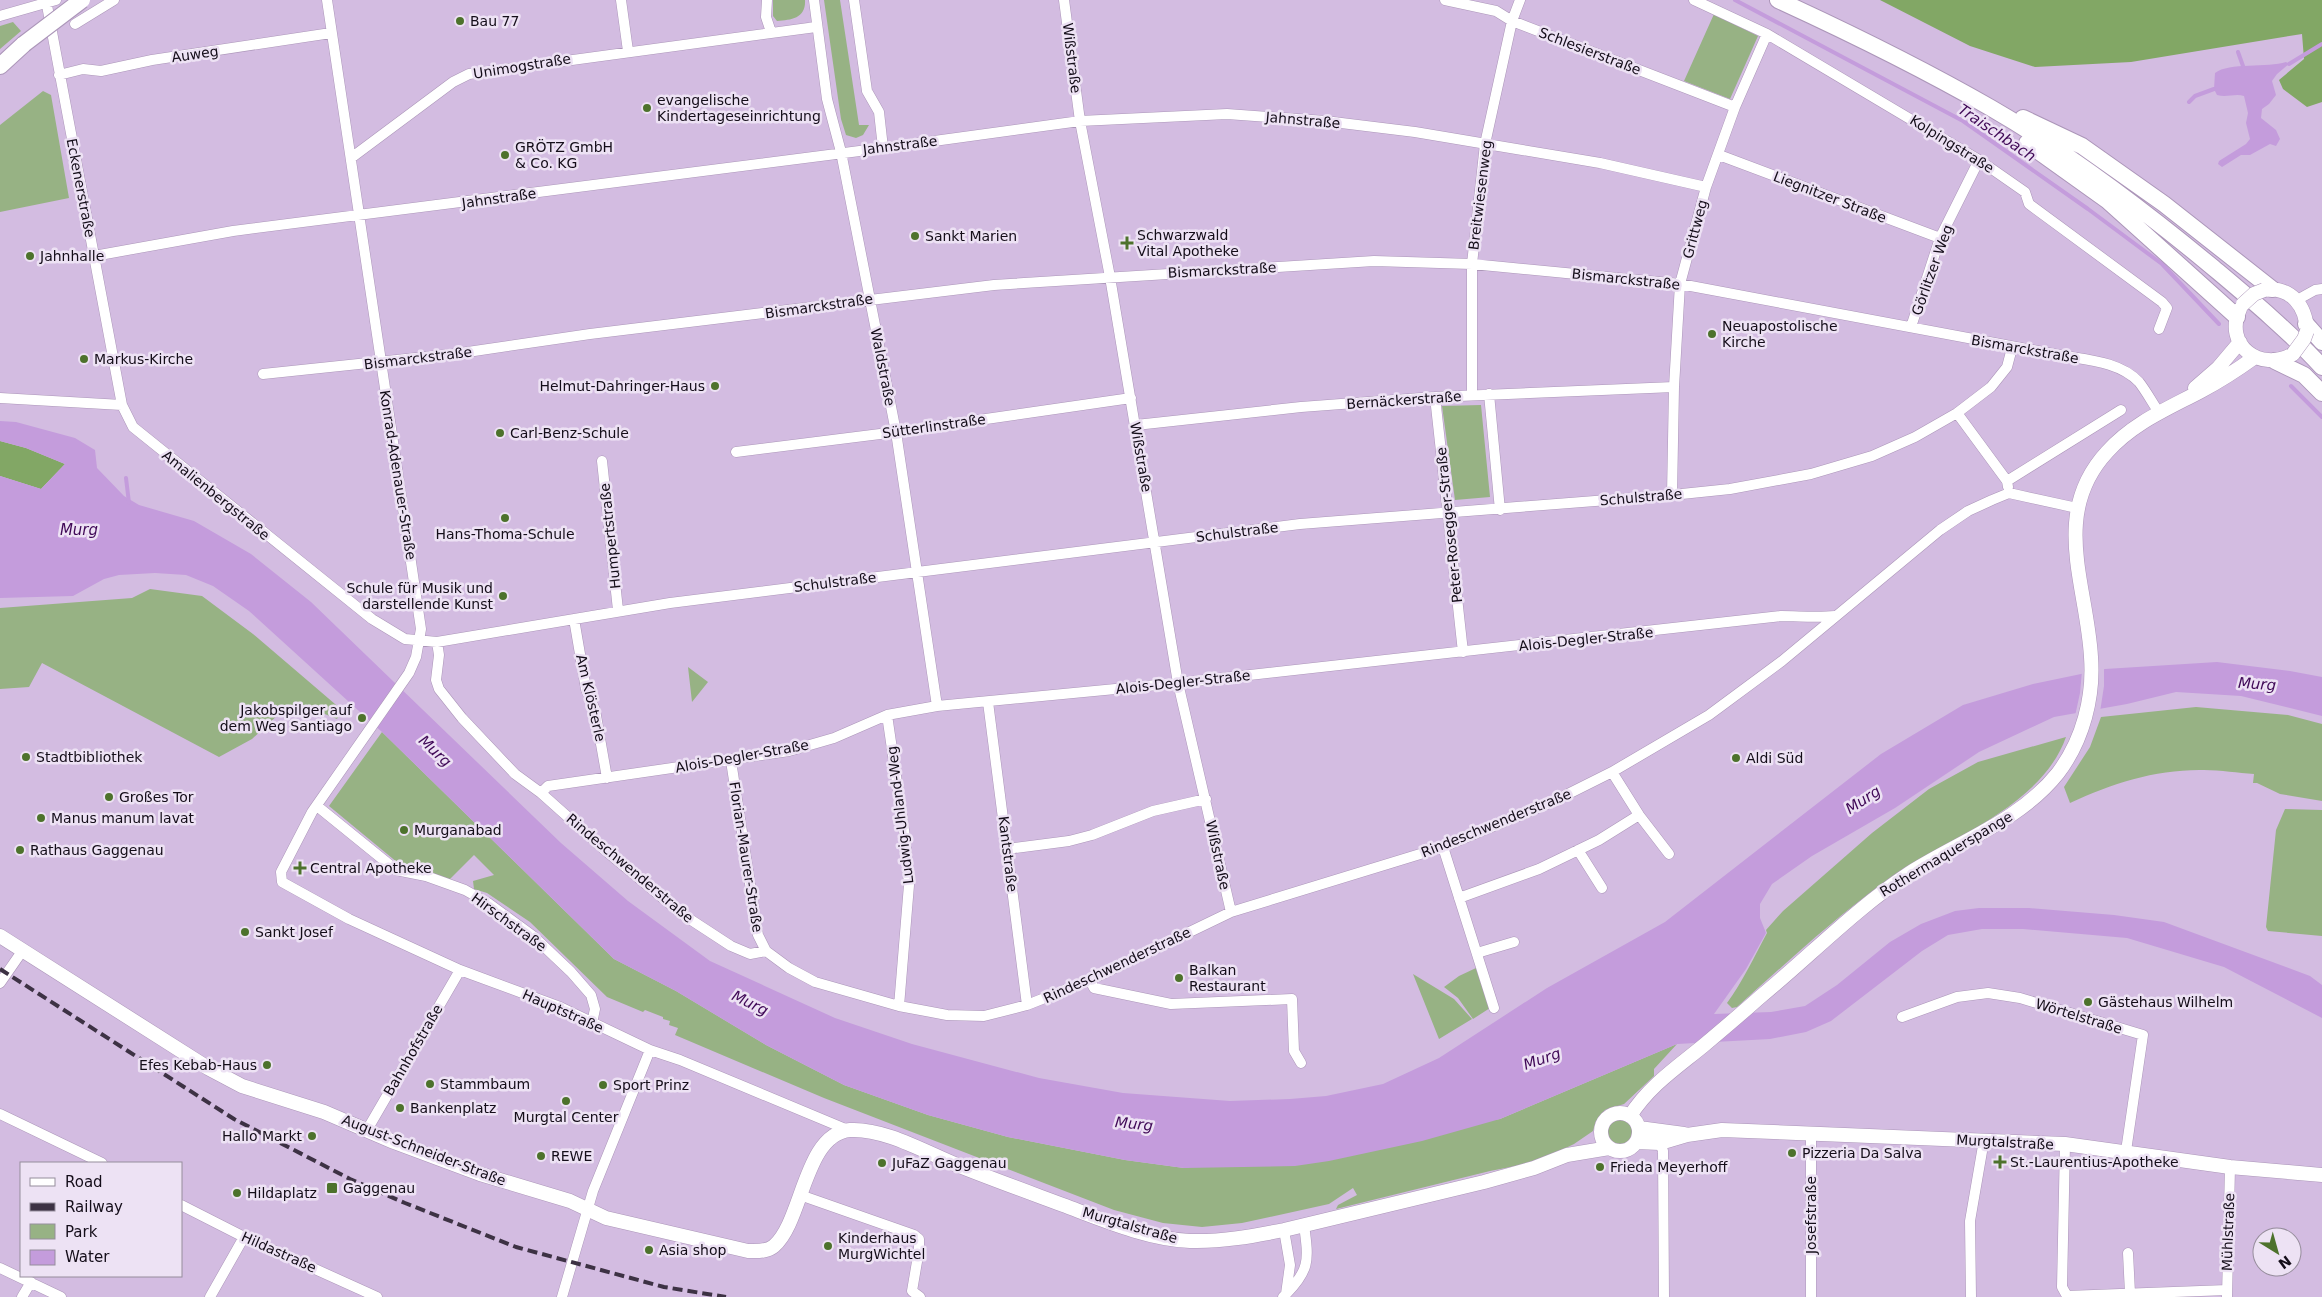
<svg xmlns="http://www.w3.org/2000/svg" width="2322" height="1297" viewBox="0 0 2322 1297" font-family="'DejaVu Sans',sans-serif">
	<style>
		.green { fill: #97b284 }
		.forest { fill: #82a765 }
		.water { fill: #c49cdc }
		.pier { fill: #d3bce1 }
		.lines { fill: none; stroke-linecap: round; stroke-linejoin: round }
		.stream { stroke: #c49cdc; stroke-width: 4 }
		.minor-casing { stroke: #ac96b9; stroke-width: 11 }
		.tertiary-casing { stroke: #ac96b9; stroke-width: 15 }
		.primary-casing { stroke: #ac96b9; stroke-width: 18 }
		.minor { stroke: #fff; stroke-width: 10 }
		.tertiary { stroke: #fff; stroke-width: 14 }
		.primary { stroke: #fff; stroke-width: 16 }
		.rail { stroke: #3d3244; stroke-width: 4; stroke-dasharray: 10 5; stroke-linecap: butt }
		.tertiary-bridge-casing { stroke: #ac96b9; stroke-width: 15; stroke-linecap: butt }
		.primary-bridge-casing { stroke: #ac96b9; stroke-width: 18; stroke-linecap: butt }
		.tertiary-bridge { stroke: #fff; stroke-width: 14 }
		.primary-bridge { stroke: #fff; stroke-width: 16 }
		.poi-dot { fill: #4d722c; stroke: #ede2f4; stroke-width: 2 }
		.labels { text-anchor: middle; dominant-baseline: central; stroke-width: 5; stroke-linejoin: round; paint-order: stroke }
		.poi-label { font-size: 14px; fill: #140d19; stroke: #ede2f4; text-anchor: start }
		.street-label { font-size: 14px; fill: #140d19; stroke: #ede2f4 }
		.water-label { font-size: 15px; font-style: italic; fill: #400957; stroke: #ede2f4 }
	</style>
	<rect width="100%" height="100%" fill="#d3bce1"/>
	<!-- green -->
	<path class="green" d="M773 0H805C806 18 792 20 777 21L773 16Z
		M824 0H840L859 125H869L863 135 856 138 846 135 841 119Z
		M1714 14 1758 36 1730 99 1684 81Z
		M13 22 21 31 0 49V26Z
		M43 91 51 95 69 198 0 212V125Z
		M1481 405 1490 497 1455 500 1442 406Z
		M150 589 202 596 253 634 342 710 337 719 315 710 280 713 252 739 219 757 42 663 29 687 0 689V608L132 598Z
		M688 667 708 682 692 702Z
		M2196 707 2288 715 2322 724V801L2280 794 2257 783H2253L2254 774C2238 773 2221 770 2204 770 2157 769 2113 783 2070 803L2064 787 2090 747 2101 717Z
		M382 732 614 959 676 991 766 1045 844 1085 928 1115 1008 1137 1125 1160 1184 1168 1500 1119 1677 1044 1654 1069V1076L1624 1104 1605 1110 1596 1121 1593 1131 1574 1144 1537 1162 1490 1171 1336 1209 1338 1205 1357 1195 1353 1188 1329 1204 1242 1223 1202 1227 1163 1223 1114 1210 824 1098 675 1035 678 1028 669 1025 670 1021 663 1019V1017L645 1010 643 1012 607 997 530 922 487 893 474 889 473 881 494 875 474 855 449 880 405 866 398 863 329 806Z
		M2066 737C2040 810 1940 841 1882 884 1831 921 1784 965 1737 1007L1732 1008 1727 1003C1743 981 1754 957 1767 933L1766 930 1783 911 1872 833 1929 789 1978 762Z
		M2285 809 2322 810V936L2268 931 2266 927 2276 830Z
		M1476 968 1490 1008 1473 1019 1458 998 1444 987 1459 976Z
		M1413 974 1454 999 1472 1019 1439 1039Z
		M1608 1132a12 12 0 1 1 24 0a12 12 0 1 1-24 0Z"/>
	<!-- forest -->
	<path class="forest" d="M1880 0H2322V102L2307 107 2283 89 2279 80 2304 59 2302 34 2131 62 2035 67 1970 46Z
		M0 441 26 448 65 464 41 489 0 476Z"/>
	<!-- water -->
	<path class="water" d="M2286 62 2289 64 2277 74 2272 81 2276 95 2269 104 2262 109 2261 118 2276 130 2280 139 2276 146 2270 144 2250 155H2241L2222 167 2218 164 2219 161 2246 144 2250 139 2246 123 2248 113 2244 96C2235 93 2227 98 2217 95L2214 89 2215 73C2229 62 2268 68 2286 62Z
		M0 421 16 422 75 438 95 450 97 468 124 496 139 505 194 521 251 554 311 602 561 843 628 901 710 961 835 1018 912 1044 1039 1078 1123 1093 1230 1101 1290 1099 1326 1096 1383 1084 1439 1058 1547 988 1665 922 1881 754 1963 705 2033 684 2105 669 2217 662 2290 671 2322 677V716L2241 696 2176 692 2127 704 2054 717 1979 752 1895 808 1812 856 1772 884 1760 904V918L1766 933 1746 969 1714 1014 1771 1012 1805 1006 1837 985 1890 942 1921 924 1955 911 1979 908H2029L2114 915 2164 922 2310 976 2322 985V1018L2224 967 2127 938 2023 929H1982L1948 935 1922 951 1831 1021 1806 1032 1770 1039 1677 1044 1500 1119 1422 1141 1329 1161 1295 1166 1184 1168 1125 1160 1008 1137 928 1115 844 1085 766 1045 676 991 614 959 382 732 249 611 213 586 186 575 155 573 119 575 104 579 73 596 0 598V476L41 489 65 464 26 448 0 441Z"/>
	<!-- pier -->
	<path class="pier" d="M2104 667V686L2100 712 2075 716 2080 693 2082 671Z"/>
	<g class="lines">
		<!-- stream -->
		<path class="stream" d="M1735 0 1963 121 2088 209 2162 264 2219 324
			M2238 52 2243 66
			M2289 64 2322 44
			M2189 102 2195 96 2214 89
			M2291 386 2322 417
			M126 478 129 503"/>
		<!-- minor casing -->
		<g class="minor-casing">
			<path id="minor" d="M46 0 122 405 133 427 372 619 405 639 437 642 670 603 1300 524 1672 495 1730 489 1811 474 1872 456 1915 437 1957 413 1991 387 2007 367 2012 348
				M327 0 421 629 416 657 409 673 312 812 281 872 282 882 349 919 460 970 560 1007 650 1050 680 1060 848 1130
				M621 0 628 51
				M767 0 766 17 771 32
				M814 0 827 99 841 152 896 432 937 706
				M854 0 867 91 879 112 883 148
				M1064 0 1080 121 1110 277 1178 683 1231 912
				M1445 0 1496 11 1512 21 1735 107
				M1694 0 1767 34 1979 160 2025 192 2029 204 2162 302 2167 308 2159 329
				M0 16 56 0
				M75 24 114 0
				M59 75 83 69 101 71 152 60 331 33
				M1719 155 1940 238
				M351 158 453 82 469 74 816 27
				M94 256 233 231 883 148 1080 121 1227 114 1325 121 1415 132 1600 163 1706 187
				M2297 300 2315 290 2322 289
				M1911 327 1940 238 1979 160
				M263 374 454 354 590 334 994 285 1374 261 1472 264 1680 284 2059 355C2086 360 2119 361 2139 382 2146 391 2152 402 2158 411
				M1489 394 1500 510
				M1472 395V264L1485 144 1512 21 1520 0
				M1435 397 1463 652
				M0 398 122 405
				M1957 413 2007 481 2008 487
				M1136 425 1301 407 1435 397 1674 387
				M736 452 896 432 1131 398
				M602 461 618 610
				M2007 481 2121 410
				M1672 495 1674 387 1680 284 1706 187 1735 107 1767 34
				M574 619 586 689 595 710 607 778
				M437 642 439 655 436 680 439 689 462 718 515 774 541 793 606 851 682 914 731 946 750 954 766 951
				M988 702 1027 1005
				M887 715 905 837 909 885 899 1006
				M731 761 758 935 766 951 789 968 815 982 899 1006 947 1015 984 1016 1027 1005 1090 980 1231 912 1443 847 1552 802 1612 772 1709 715 1782 661 1940 530 1968 511 1992 500 2009 493 2077 508
				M541 793 548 786 789 751 834 738 887 715 937 706 1178 683 1781 616C1799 616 1816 618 1835 616
				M317 806 396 870 426 876 465 890 488 903 533 936 571 972 591 995 595 1009 592 1023
				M1639 815 1669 854
				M1443 847 1494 1008
				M1007 849 1069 841 1092 835 1153 811 1206 799
				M1578 850 1602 888
				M1459 898 1539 869 1599 840 1639 815 1612 772
				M1477 953 1514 942
				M1090 980 1094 988 1171 1004 1292 999 1294 1051 1301 1063
				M0 983 23 950
				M1902 1017 1957 997 1988 993 2020 998 2143 1035 2126 1151
				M0 1114 102 1163
				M367 1130 460 970
				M1660 1143 1663 1151 1664 1297
				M2065 1144 2062 1287 2067 1296 2227 1290
				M800 1195 914 1235 919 1239V1250L912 1291 920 1297
				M181 1205 244 1237 377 1297
				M1284 1230 1290 1265 1286 1294
				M2128 1253 2130 1293
				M0 1268 61 1297
				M22 1297 31 1282
				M210 1297 244 1237
				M562 1297 593 1191 650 1050
				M1283 1297C1310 1271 1309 1261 1304 1225
				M1811 1297V1133
				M1971 1297 1970 1221 1984 1140
				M2227 1297 2230 1167"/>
		</g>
		<!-- tertiary casing -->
		<g class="tertiary-casing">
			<path id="tertiary" d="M2264 290C2291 286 2306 306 2307 331
				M2240 309C2223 345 2260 373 2293 354
				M2195 388 2218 368 2240 342
				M0 936 208 1068 242 1086 324 1112 394 1142 480 1174 570 1201 606 1218 748 1251C757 1251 767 1252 774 1246 803 1221 804 1134 850 1130 884 1128 925 1152 957 1165 992 1179 1028 1192 1063 1205 1103 1220 1147 1239 1190 1241 1222 1242 1253 1236 1284 1230L1484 1182 1534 1168 1567 1155 1609 1148
				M1601 1132a19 19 0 1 1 38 0a19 19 0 1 1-38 0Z
				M1630 1116C1649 1086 1676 1068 1703 1046 1722 1030 1741 1014 1760 997 1810 956 1854 910 1908 874 1958 842 2020 821 2058 773 2083 740 2094 697 2091 657 2087 585 2050 514 2107 452 2133 423 2167 409 2201 391 2220 381 2237 370 2255 357
				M1639 1128 1684 1134
				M1637 1142 1660 1143 1687 1135 1722 1130 2065 1144 2230 1167 2322 1175"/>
		</g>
		<!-- primary casing -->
		<g class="primary-casing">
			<path id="primary" d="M1778 0C1850 33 1923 69 1991 108 2069 153 2141 208 2210 265 2248 297 2288 330 2322 367
				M0 66 24 44
				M2023 118 2082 146 2164 204 2272 289
				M2027 143 2108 201 2237 317
				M2306 324 2322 342
				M2275 361 2304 375 2322 393"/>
		</g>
		<!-- minor -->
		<use href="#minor" class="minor"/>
		<!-- tertiary -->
		<use href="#tertiary" class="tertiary"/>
		<!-- primary -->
		<use href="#primary" class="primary"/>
		<!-- rail -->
		<path class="rail" d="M0 969 234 1119 350 1179 405 1203 516 1247 664 1287 726 1297"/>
		<!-- tertiary-bridge casing -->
		<g class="tertiary-bridge-casing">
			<path id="tertiary-bridge" d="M2243 304 2254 294 2264 290
				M2293 354 2304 339 2307 331"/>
		</g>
		<!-- primary-bridge casing -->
		<g class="primary-bridge-casing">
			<path id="primary-bridge" d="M24 44 82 0"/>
		</g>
		<!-- tertiary-bridge -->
		<use href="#tertiary-bridge" class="tertiary-bridge"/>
		<!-- primary-bridge -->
		<use href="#primary-bridge" class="primary-bridge"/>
	</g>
	<!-- markers -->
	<g class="poi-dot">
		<circle cx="460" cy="21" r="5"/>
		<circle cx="647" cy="108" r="5"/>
		<circle cx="505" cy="155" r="5"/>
		<circle cx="915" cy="236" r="5"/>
		<path d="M1124.5 235.5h5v5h5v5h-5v5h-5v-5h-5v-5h5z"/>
		<circle cx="30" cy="256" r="5"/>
		<circle cx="1712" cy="334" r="5"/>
		<circle cx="84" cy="359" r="5"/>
		<circle cx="715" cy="386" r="5"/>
		<circle cx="500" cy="433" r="5"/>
		<circle cx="505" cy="518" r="5"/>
		<circle cx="503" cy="596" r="5"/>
		<circle cx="362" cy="718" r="5"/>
		<circle cx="26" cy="757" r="5"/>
		<circle cx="1736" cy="758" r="5"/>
		<circle cx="109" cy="797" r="5"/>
		<circle cx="41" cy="818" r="5"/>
		<circle cx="404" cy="830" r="5"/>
		<circle cx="20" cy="850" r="5"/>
		<path d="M297.5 860.5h5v5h5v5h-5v5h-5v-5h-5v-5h5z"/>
		<circle cx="245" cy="932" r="5"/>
		<circle cx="1179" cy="978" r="5"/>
		<circle cx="2088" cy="1002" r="5"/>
		<circle cx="267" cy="1065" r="5"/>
		<circle cx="430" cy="1084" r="5"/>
		<circle cx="603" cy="1085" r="5"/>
		<circle cx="566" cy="1101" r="5"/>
		<circle cx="400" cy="1108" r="5"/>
		<circle cx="312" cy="1136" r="5"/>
		<circle cx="1792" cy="1153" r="5"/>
		<circle cx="541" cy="1156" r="5"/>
		<path d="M1997.5 1154.5h5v5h5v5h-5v5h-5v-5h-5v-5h5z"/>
		<circle cx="882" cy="1163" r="5"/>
		<circle cx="1600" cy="1167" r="5"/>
		<rect x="326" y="1182" width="12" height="12" rx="2.5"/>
		<circle cx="237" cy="1193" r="5"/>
		<circle cx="828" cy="1246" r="5"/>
		<circle cx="649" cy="1250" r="5"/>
	</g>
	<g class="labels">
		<!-- poi labels -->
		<g class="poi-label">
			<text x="470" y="21">Bau 77</text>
			<text x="657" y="100">evangelische<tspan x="657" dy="16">Kindertageseinrichtung</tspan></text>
			<text x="515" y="147">GRÖTZ GmbH<tspan x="515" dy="16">&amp; Co. KG</tspan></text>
			<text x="1137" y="235">Schwarzwald<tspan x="1137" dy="16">Vital Apotheke</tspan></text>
			<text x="925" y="236">Sankt Marien</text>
			<text x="40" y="256">Jahnhalle</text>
			<text x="1722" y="326">Neuapostolische<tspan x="1722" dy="16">Kirche</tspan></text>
			<text x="94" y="359">Markus-Kirche</text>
			<text x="705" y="386" text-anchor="end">Helmut-Dahringer-Haus</text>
			<text x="510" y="433">Carl-Benz-Schule</text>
			<text x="505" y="534" text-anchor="middle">Hans-Thoma-Schule</text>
			<text x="493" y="588" text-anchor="end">Schule für Musik und<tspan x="493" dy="16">darstellende Kunst</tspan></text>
			<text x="352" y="710" text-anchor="end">Jakobspilger auf<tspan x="352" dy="16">dem Weg Santiago</tspan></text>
			<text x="36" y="757">Stadtbibliothek</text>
			<text x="1746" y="758">Aldi Süd</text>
			<text x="119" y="797">Großes Tor</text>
			<text x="51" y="818">Manus manum lavat</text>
			<text x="414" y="830">Murganabad</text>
			<text x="30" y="850">Rathaus Gaggenau</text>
			<text x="310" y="868">Central Apotheke</text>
			<text x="255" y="932">Sankt Josef</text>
			<text x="1189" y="970">Balkan<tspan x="1189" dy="16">Restaurant</tspan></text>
			<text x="2098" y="1002">Gästehaus Wilhelm</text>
			<text x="257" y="1065" text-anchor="end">Efes Kebab-Haus</text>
			<text x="440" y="1084">Stammbaum</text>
			<text x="613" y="1085">Sport Prinz</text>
			<text x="410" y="1108">Bankenplatz</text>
			<text x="566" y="1117" text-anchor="middle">Murgtal Center</text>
			<text x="302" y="1136" text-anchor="end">Hallo Markt</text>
			<text x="1802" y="1153">Pizzeria Da Salva</text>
			<text x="551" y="1156">REWE</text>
			<text x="2010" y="1162">St.-Laurentius-Apotheke</text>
			<text x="892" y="1163">JuFaZ Gaggenau</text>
			<text x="1610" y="1167">Frieda Meyerhoff</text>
			<text x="343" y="1188">Gaggenau</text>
			<text x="247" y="1193">Hildaplatz</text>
			<text x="838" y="1238">Kinderhaus<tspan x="838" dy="16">MurgWichtel</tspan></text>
			<text x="659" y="1250">Asia shop</text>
		</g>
		<!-- street labels -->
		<g class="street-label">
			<text transform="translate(1590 51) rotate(21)">Schlesierstraße</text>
			<text transform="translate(195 54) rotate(-8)">Auweg</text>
			<text transform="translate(1072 58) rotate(83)">Wißstraße</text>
			<text transform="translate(522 66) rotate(-9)">Unimogstraße</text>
			<text transform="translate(1303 120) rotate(5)">Jahnstraße</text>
			<text transform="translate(1952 144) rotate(32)">Kolpingstraße</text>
			<text transform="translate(900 145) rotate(-7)">Jahnstraße</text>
			<text transform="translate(81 188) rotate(79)">Eckenerstraße</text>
			<text transform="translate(1480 195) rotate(-83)">Breitwiesenweg</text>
			<text transform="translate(1830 197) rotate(21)">Liegnitzer Straße</text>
			<text transform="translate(499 198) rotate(-8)">Jahnstraße</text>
			<text transform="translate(1695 229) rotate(-75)">Grittweg</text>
			<text transform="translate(1222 270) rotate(-3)">Bismarckstraße</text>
			<text transform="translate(1932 270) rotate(-70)">Görlitzer Weg</text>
			<text transform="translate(1626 279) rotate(6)">Bismarckstraße</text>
			<text transform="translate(819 306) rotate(-8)">Bismarckstraße</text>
			<text transform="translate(2025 349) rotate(10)">Bismarckstraße</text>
			<text transform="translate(418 358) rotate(-7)">Bismarckstraße</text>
			<text transform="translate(883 367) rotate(79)">Waldstraße</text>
			<text transform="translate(1404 400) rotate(-4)">Bernäckerstraße</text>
			<text transform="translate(934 426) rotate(-8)">Sütterlinstraße</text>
			<text transform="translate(1141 457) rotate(80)">Wißstraße</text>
			<text transform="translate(398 475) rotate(81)">Konrad-Adenauer-Straße</text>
			<text transform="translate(216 495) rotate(39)">Amalienbergstraße</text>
			<text transform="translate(1641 497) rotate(-5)">Schulstraße</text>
			<text transform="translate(1449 525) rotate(-96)">Peter-Rosegger-Straße</text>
			<text transform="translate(1237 532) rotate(-7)">Schulstraße</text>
			<text transform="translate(610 536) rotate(-96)">Humpertstraße</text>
			<text transform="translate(835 582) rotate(-7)">Schulstraße</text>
			<text transform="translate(1586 639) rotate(-6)">Alois-Degler-Straße</text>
			<text transform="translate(1183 682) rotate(-6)">Alois-Degler-Straße</text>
			<text transform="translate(591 698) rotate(77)">Am Klösterle</text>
			<text transform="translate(742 756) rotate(-10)">Alois-Degler-Straße</text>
			<text transform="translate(900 815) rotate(-97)">Ludwig-Uhland-Weg</text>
			<text transform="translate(1496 823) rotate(-22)">Rindeschwenderstraße</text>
			<text transform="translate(1008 854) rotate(83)">Kantstraße</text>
			<text transform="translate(1946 854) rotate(-31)">Rothermaquerspange</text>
			<text transform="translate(1218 855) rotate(78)">Wißstraße</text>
			<text transform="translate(746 857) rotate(81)">Florian-Maurer-Straße</text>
			<text transform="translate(630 868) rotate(40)">Rindeschwenderstraße</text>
			<text transform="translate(509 922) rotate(36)">Hirschstraße</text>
			<text transform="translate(1117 965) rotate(-25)">Rindeschwenderstraße</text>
			<text transform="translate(563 1011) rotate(24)">Hauptstraße</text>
			<text transform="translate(2079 1016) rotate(17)">Wörtelstraße</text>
			<text transform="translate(413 1050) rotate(-60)">Bahnhofstraße</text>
			<text transform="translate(2005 1142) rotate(3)">Murgtalstraße</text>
			<text transform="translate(424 1150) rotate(21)">August-Schneider-Straße</text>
			<text transform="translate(1811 1215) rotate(-90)">Josefstraße</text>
			<text transform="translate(1130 1225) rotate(16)">Murgtalstraße</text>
			<text transform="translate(2228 1232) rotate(-88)">Mühlstraße</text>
			<text transform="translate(279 1252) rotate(24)">Hildastraße</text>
		</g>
		<!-- water labels -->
		<g class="water-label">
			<text transform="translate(1997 133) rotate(34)">Traischbach</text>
			<text x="79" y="530">Murg</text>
			<text transform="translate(2257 684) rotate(4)">Murg</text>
			<text transform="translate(435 751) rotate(43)">Murg</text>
			<text transform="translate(1863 800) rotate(-33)">Murg</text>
			<text transform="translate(750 1003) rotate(26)">Murg</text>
			<text transform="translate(1542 1059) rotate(-19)">Murg</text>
			<text transform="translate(1134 1124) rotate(6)">Murg</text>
		</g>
	</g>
	<!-- legend -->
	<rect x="20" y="1162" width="162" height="115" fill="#ede2f4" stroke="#968d9c"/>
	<rect x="30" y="1178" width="25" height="8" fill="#ffffff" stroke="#968d9c"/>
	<text x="65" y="1187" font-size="15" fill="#140d19">Road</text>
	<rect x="30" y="1203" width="25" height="8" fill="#3d3244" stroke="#968d9c"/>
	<text x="65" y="1212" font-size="15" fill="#140d19">Railway</text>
	<rect x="30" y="1224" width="25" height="15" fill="#97b284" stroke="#968d9c"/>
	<text x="65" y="1237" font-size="15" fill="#140d19">Park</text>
	<rect x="30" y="1250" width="25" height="15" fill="#c49cdc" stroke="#968d9c"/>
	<text x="65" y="1262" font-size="15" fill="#140d19">Water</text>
	<!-- north arrow -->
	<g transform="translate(2277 1252) rotate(143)"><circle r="24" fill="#ede2f4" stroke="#968d9c"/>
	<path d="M0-4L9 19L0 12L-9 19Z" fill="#4d722c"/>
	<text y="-8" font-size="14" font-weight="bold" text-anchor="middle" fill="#140d19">N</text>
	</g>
</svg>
